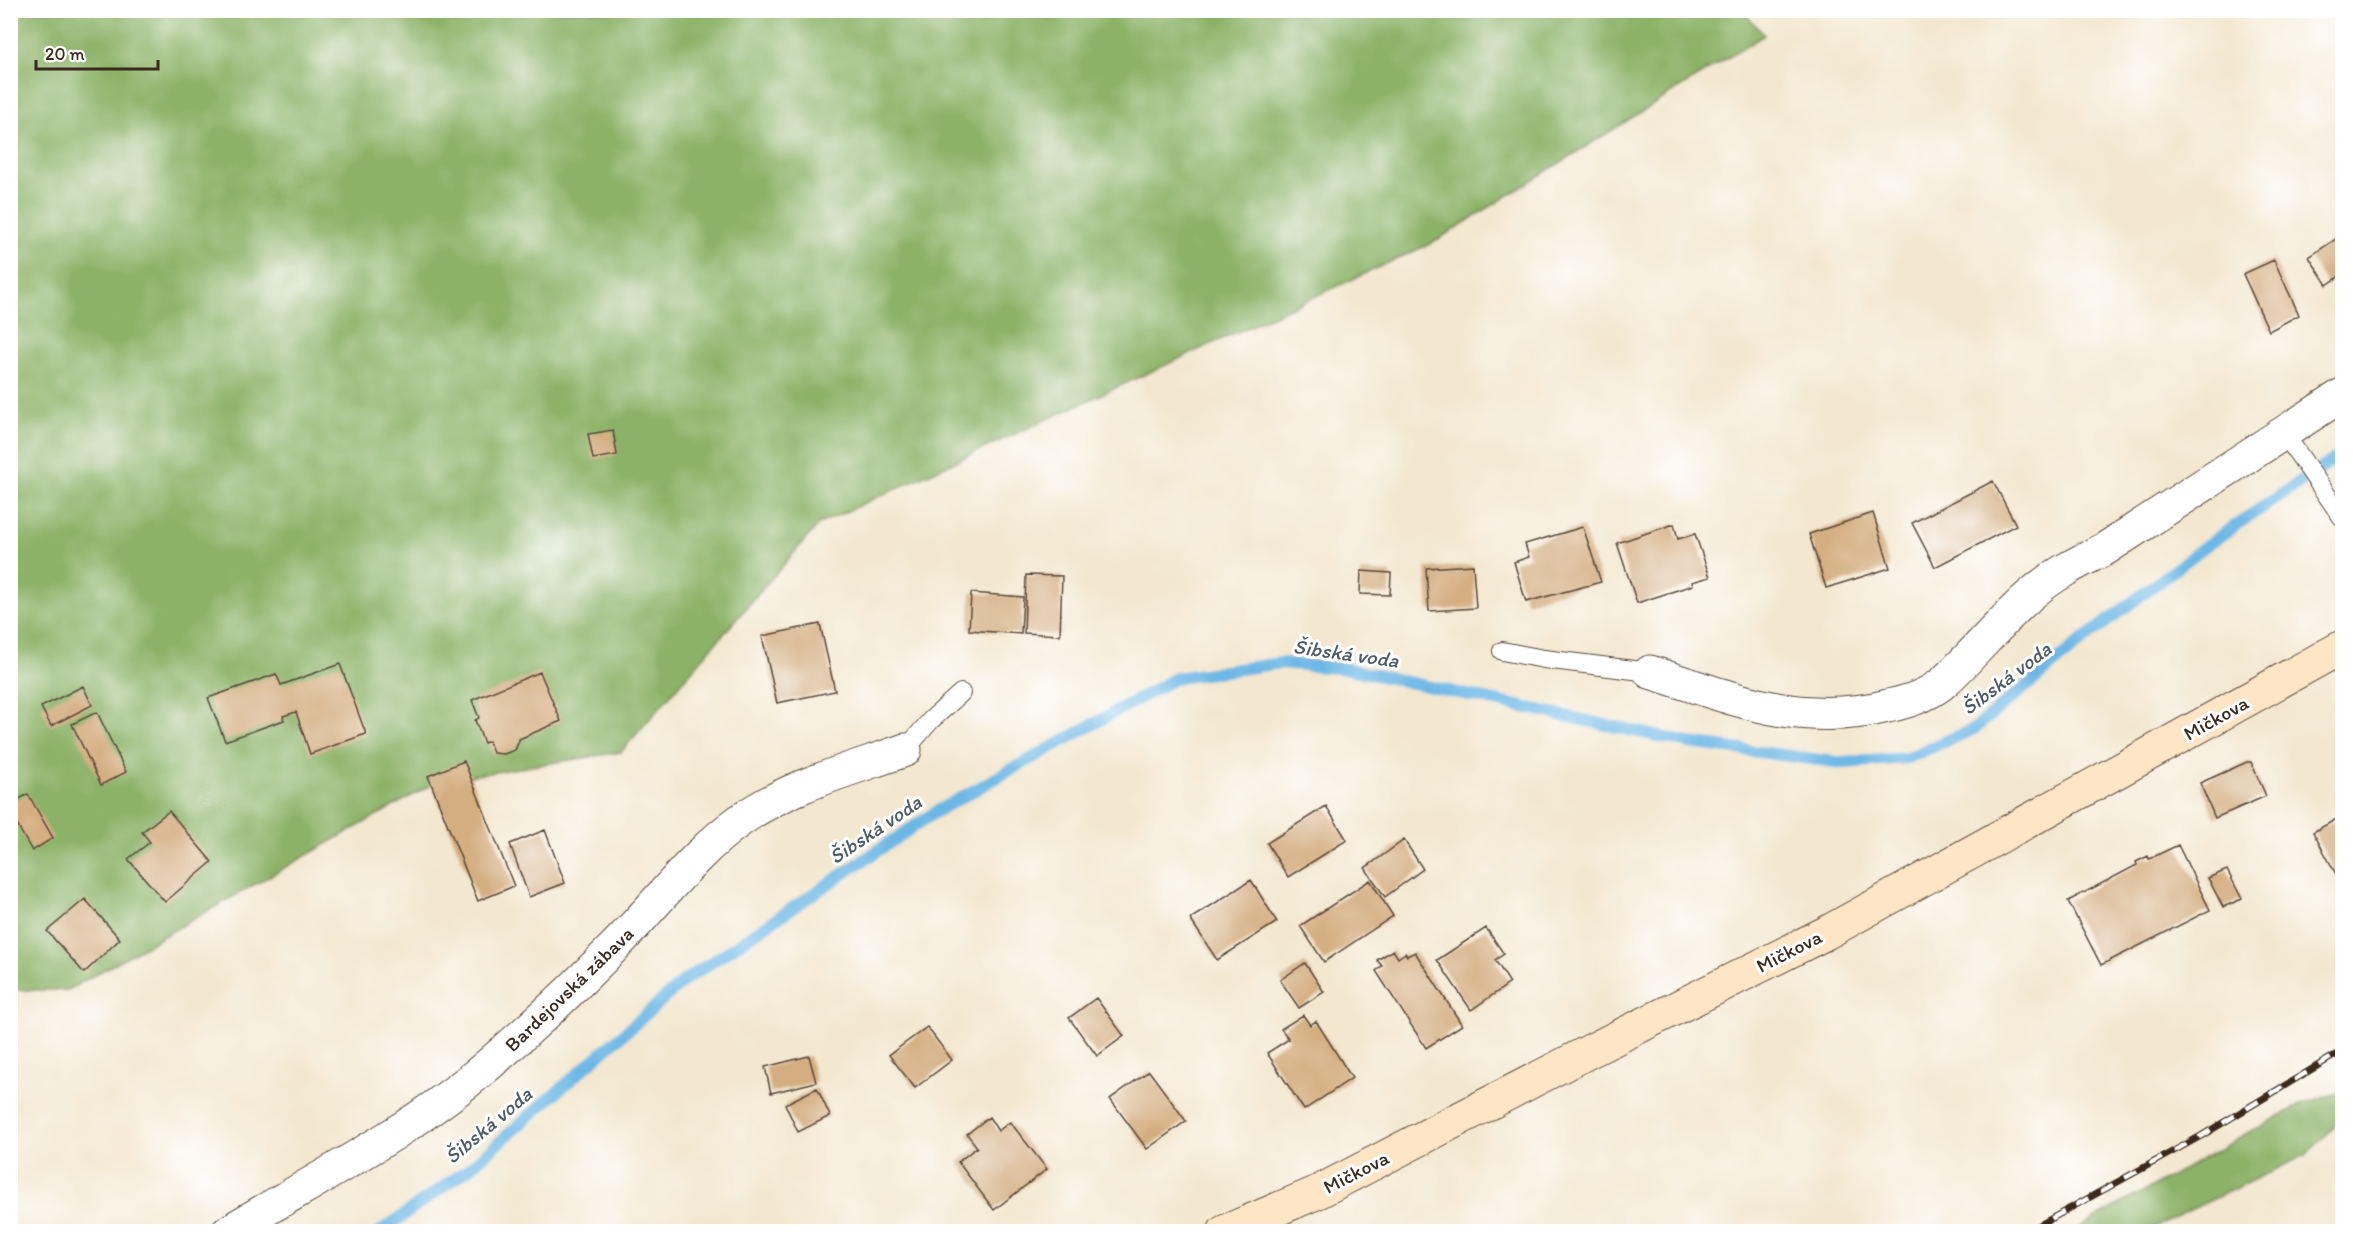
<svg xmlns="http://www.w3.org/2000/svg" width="2353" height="1242" viewBox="0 0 2353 1242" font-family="Itim,sans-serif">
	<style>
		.forest { fill: #8cb268; stroke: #646e43; stroke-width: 1.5 }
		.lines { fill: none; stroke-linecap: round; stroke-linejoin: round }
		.stream { stroke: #6db7e5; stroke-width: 12 }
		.building { fill: #d4ae81 }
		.lane-casing { stroke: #574639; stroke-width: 20 }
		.street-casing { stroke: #574639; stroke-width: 35 }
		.secondary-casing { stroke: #574639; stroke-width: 35 }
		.lane { stroke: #fff; stroke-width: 18 }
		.street { stroke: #fff; stroke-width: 33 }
		.secondary { stroke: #fde5c5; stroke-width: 33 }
		.rail-casing { stroke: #3b2a1e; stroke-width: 7 }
		.rail { stroke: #fff; stroke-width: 4.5; stroke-dasharray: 14; stroke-linecap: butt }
		.labels { text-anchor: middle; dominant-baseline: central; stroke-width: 6; stroke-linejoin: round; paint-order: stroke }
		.street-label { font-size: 20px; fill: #3b2a1e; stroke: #fff }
		.water-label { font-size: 21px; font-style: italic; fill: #4c5b64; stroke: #fff }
	</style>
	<rect width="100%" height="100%" fill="#fff"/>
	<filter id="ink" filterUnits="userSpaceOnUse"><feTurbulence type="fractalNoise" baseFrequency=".0167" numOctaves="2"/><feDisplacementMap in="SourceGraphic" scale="12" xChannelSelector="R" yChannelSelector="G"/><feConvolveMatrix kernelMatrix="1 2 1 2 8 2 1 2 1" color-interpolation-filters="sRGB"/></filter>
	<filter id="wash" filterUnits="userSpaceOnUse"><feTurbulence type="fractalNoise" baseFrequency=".008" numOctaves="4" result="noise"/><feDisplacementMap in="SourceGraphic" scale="24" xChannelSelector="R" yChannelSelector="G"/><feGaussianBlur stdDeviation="1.35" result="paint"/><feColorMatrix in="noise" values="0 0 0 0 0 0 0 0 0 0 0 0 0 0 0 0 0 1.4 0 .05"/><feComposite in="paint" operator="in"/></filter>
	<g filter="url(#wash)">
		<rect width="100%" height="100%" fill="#f3e7cf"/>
		<!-- forest -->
		<path class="forest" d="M1742 10 1764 35 1434 242 819 524 621 752 438 781 68 990H11V11Z
			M2342 1092V1119L2306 1155 2146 1231H2072L2303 1103Z"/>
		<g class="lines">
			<!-- stream -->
			<path class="stream" d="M380 1232 471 1167 685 980 937 811 1176 678 1281 663 1348 669 1689 743 1843 763 1907 758 1974 729 2084 639 2208 544 2342 454"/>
		</g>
		<g id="blocks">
			<!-- building -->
			<path class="building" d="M2342 235V281L2340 276 2327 285 2309 257Z
				M2274 260 2299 315 2269 331 2243 274Z
				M613 430 617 455 593 459 588 434Z
				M1993 481 2016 525 1935 567 1912 523Z
				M1873 513 1890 568 1826 588 1809 534Z
				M1674 524 1678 539 1695 534 1710 577 1692 582 1693 585 1637 603 1617 543Z
				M1583 527 1601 582 1526 602 1514 562 1529 557 1525 544Z
				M1473 565 1476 608 1429 611 1426 568Z
				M1361 571 1391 573 1390 595 1360 594Z
				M1026 575 1062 576 1060 635 1024 633Z
				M971 593 1023 597 1021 634 969 630Z
				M820 624 835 691 777 703 762 636Z
				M340 664 366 734 310 754 296 712 283 716 284 720 225 741 208 698 276 674 281 685Z
				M540 672 561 721 519 739V741L515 750 504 754 493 753 489 741 484 743 475 720 479 718 472 700Z
				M83 686 92 705 51 726 41 707Z
				M97 712 126 772 101 785 72 724Z
				M464 761 514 886 478 901 428 776Z
				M2247 762H2251L2266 796 2215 818 2200 783Z
				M28 794 53 838 32 851 10 812V804Z
				M1326 806 1347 840 1288 877 1267 843Z
				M169 811 212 862 165 902 128 859 150 842 142 832Z
				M2342 816V885L2313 832Z
				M545 830 565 883 529 897 510 844Z
				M1404 840 1423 869 1385 897 1365 868Z
				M2178 845 2210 910 2101 965 2068 901 2137 865 2136 862 2148 856 2149 859Z
				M2227 870 2242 899 2223 907 2208 878Z
				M1251 880 1277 922 1217 960 1190 919Z
				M1370 880 1393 916 1324 962 1300 926Z
				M85 899 120 939 84 973 47 931Z
				M1486 928 1504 954 1495 960 1510 983 1471 1010 1437 960Z
				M1393 950 1398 958 1405 953 1407 956 1415 952 1462 1025 1426 1048 1376 971 1382 966 1377 960Z
				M1305 963 1324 992 1299 1008 1280 980Z
				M1096 998 1124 1036 1097 1056 1069 1018Z
				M1303 1015 1310 1025 1316 1021 1352 1078 1304 1110 1267 1053 1289 1039 1281 1029Z
				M927 1027 952 1060 915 1088 889 1055Z
				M809 1056 816 1082 771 1093 765 1067Z
				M1149 1071 1186 1121 1147 1149 1110 1099Z
				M817 1088 830 1116 798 1132 785 1104Z
				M989 1117 998 1131 1010 1122 1047 1169 994 1210 958 1162 977 1147 967 1134Z"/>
		</g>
	</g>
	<g filter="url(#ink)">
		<use href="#blocks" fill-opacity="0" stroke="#574639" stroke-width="1.5"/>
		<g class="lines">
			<!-- lane casing -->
			<g class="lane-casing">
				<path id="lane" d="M2283 432 2342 517
					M1502 651 1544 659 1650 672
					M905 750 931 720 961 693"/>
			</g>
			<!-- street casing -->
			<g class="street-casing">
				<path id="street" d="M1650 672C1733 698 1799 728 1888 706 1907 702 1931 694 1945 681 1974 654 1999 623 2028 597 2051 576 2078 562 2105 549L2342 395
					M228 1232C316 1179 410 1132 488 1065 534 1026 578 984 620 941 660 900 695 852 742 819 790 785 850 770 905 750"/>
			</g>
			<!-- secondary casing -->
			<g class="secondary-casing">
				<path id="secondary" d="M1224 1232 1318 1192 1590 1051 1826 933 2342 647"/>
			</g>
			<!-- lane -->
			<use href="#lane" class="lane"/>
			<!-- street -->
			<use href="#street" class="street"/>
			<!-- secondary -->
			<use href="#secondary" class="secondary"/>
			<!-- rail casing -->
			<g class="rail-casing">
				<path id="rail" d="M2027 1232 2201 1136 2342 1051"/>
			</g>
			<!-- rail -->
			<use href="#rail" class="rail"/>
		</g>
	</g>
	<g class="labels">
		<!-- street labels -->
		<g class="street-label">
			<text transform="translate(2216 718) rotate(-29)">Mičkova</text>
			<text transform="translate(1789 951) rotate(-27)">Mičkova</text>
			<text transform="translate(569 989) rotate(-44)">Bardejovská zábava</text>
			<text transform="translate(1356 1172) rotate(-27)">Mičkova</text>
		</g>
		<!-- water labels -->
		<g class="water-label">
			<text transform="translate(1346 653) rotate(8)">Šibská voda</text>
			<text transform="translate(2006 678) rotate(-37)">Šibská voda</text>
			<text transform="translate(875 829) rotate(-34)">Šibská voda</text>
			<text transform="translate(488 1125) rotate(-40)">Šibská voda</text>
		</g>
	</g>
	<!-- margin -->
	<rect width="2353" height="1242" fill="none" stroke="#fff" stroke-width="36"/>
	<!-- scale -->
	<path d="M36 60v9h122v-9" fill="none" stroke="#3b2a1e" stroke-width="3"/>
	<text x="45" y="60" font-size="18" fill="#3b2a1e" stroke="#ffffff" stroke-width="4.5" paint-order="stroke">20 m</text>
</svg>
